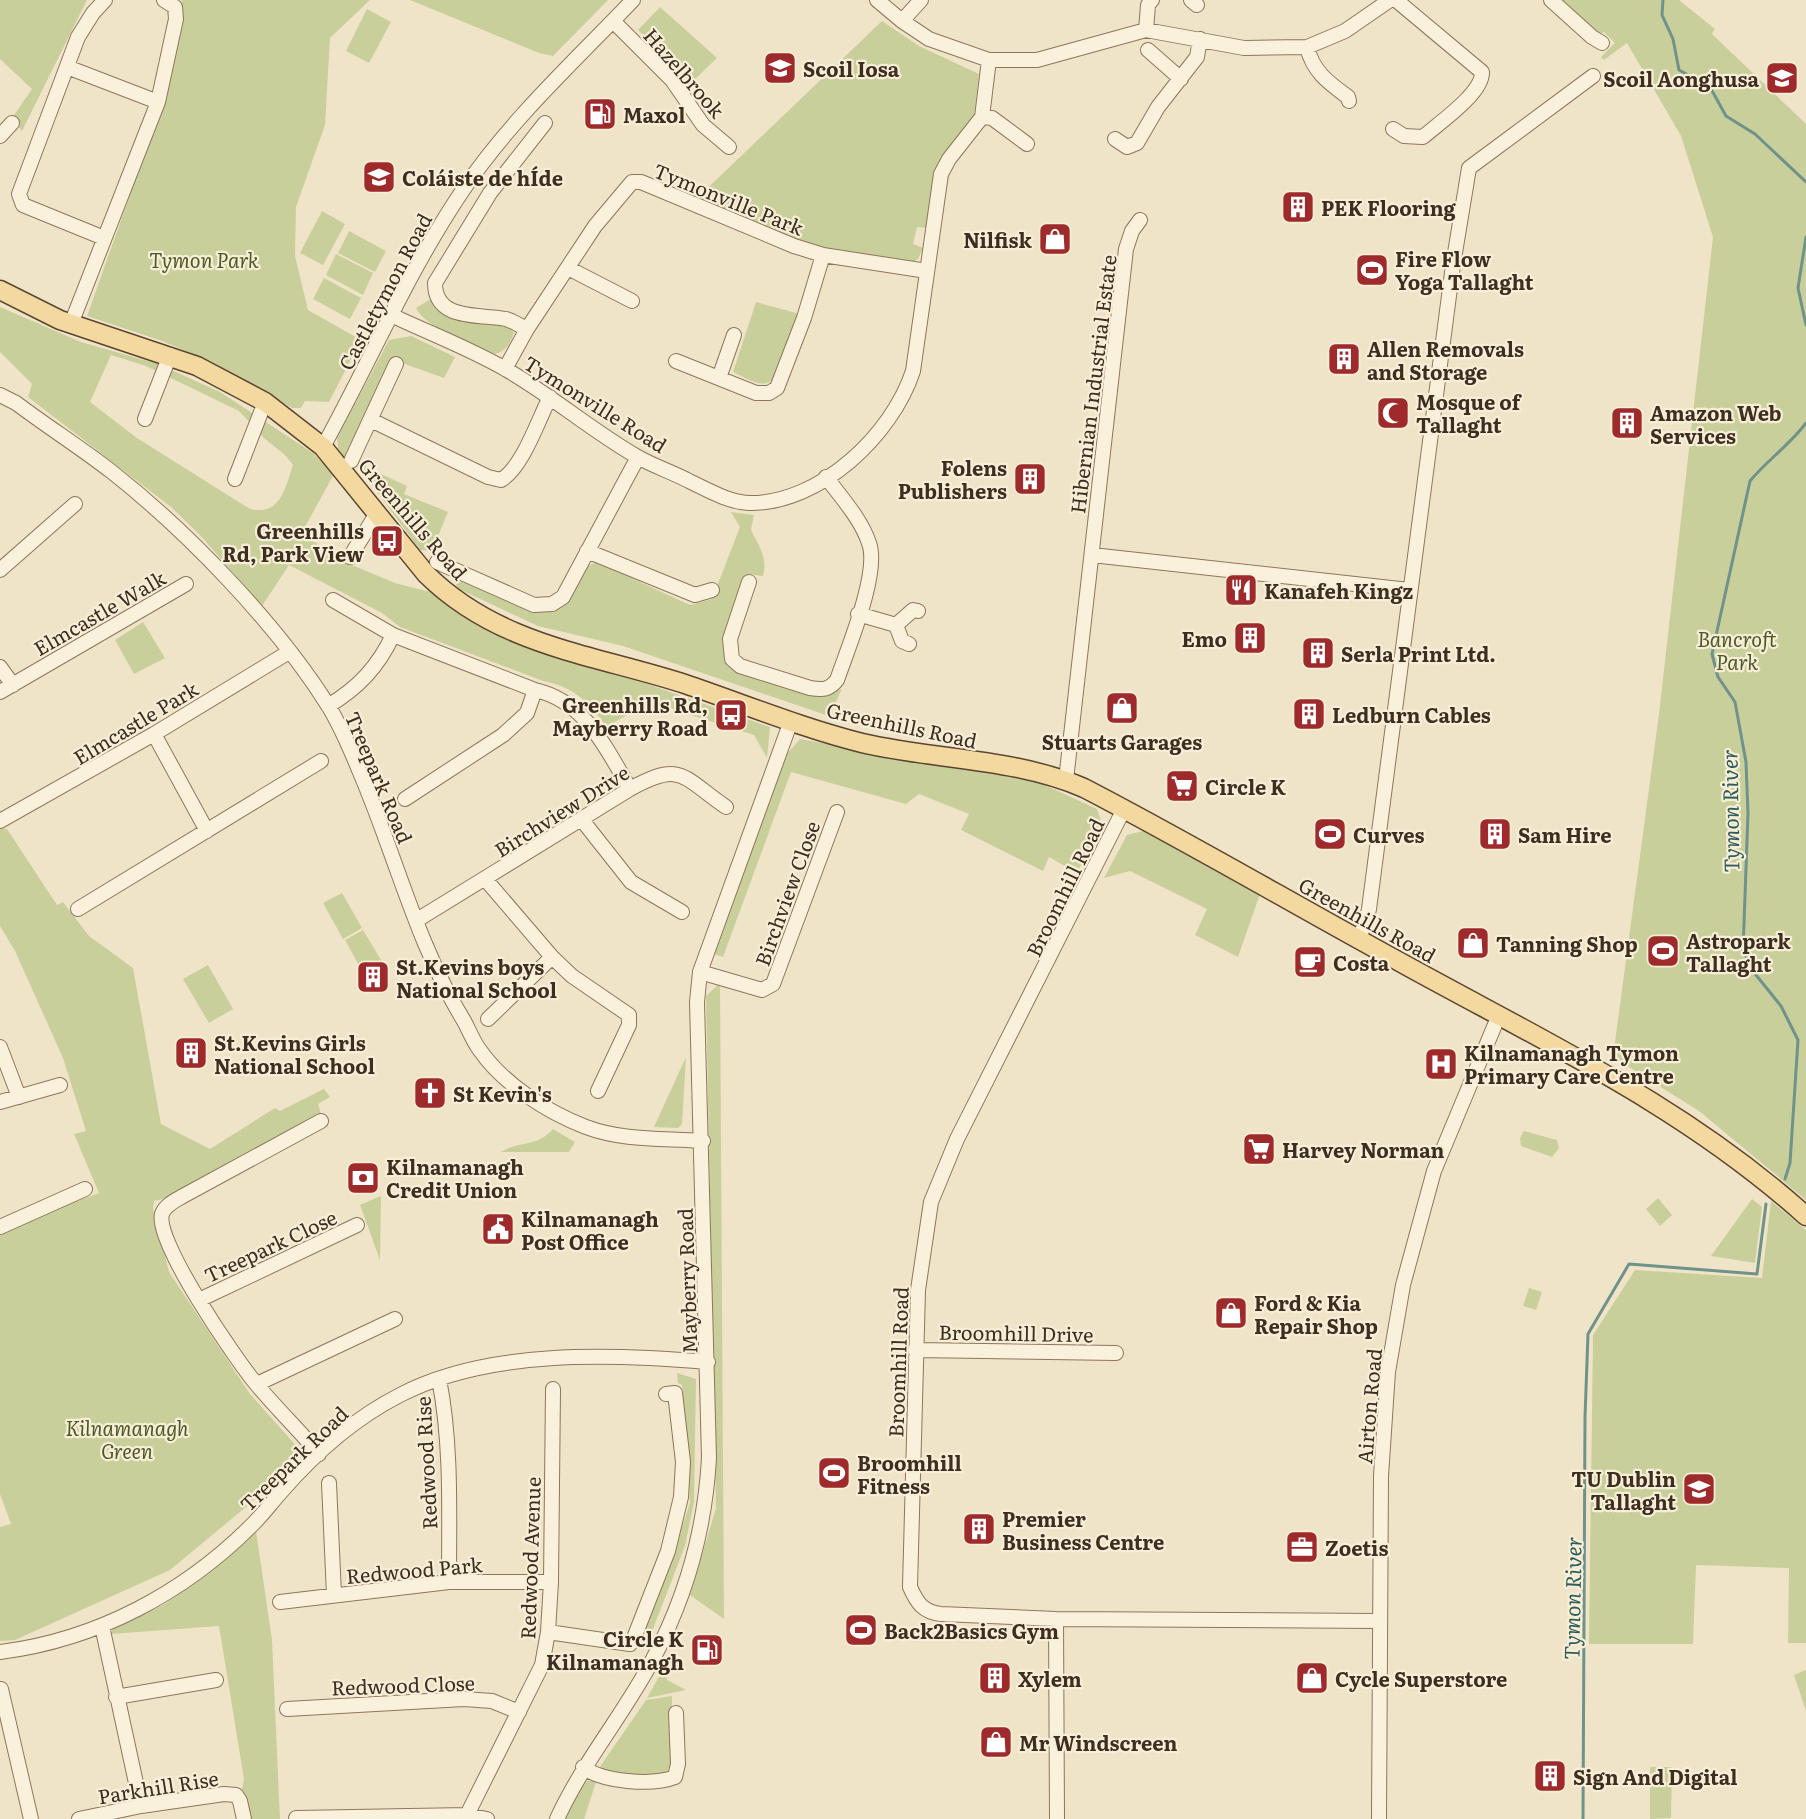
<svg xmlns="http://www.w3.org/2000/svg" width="1806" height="1819" viewBox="0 0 1806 1819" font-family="Literata,serif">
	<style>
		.green { fill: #c9cf9b; fill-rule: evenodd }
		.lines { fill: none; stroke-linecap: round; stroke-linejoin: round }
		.stream { stroke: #6f938a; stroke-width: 3 }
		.minor-casing { stroke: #8d765c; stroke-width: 16 }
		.major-casing { stroke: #5b4430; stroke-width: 21 }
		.minor { stroke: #faf1dc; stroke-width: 14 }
		.major { stroke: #f3d9a0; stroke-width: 18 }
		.labels { text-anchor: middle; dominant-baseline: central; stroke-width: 4.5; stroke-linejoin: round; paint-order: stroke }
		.poi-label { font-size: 20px; font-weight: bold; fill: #3d2e20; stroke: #f7eed8; text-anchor: start }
		.street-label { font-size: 20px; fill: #3d2e20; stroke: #f7eed8 }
		.park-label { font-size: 20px; font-style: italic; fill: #4d5a26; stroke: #f7eed8 }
		.water-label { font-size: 21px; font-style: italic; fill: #2f5d5a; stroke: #f7eed8 }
	</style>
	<rect width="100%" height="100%" fill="#f0e4c8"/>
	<!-- green -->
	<path class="green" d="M0 0H87L22 131 12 118 32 89 0 59Z
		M182 0H370L330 38 325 125 296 207 295 256 308 310 361 340 329 402 305 401 301 408H292L212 362 162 341 87 316 147 147 183 8Z
		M410 0H608L553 56 539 53Z
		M1556 0H1679L1715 29 1712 34 1806 124V1200L1699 1111 1613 1057 1659 714 1713 237 1681 136 1627 43 1604 60 1601 57 1615 43 1604 32 1598 35Z
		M660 7 717 58 691 83 638 30Z
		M367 9 391 22 369 63 346 51Z
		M882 21 919 46 979 74 974 117 933 180 926 226 925 228 917 227 913 244 923 248 918 259 909 264 804 244 694 201Z
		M322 211 345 224 323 265 300 253Z
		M349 231 386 251 375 272 338 253Z
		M336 254 373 273 363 295 326 275Z
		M324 278 361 298 350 319 313 299Z
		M431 299C447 324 478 323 505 323L514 333C510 344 507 350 495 354 474 344 425 328 416 308Z
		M756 302 800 314 776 377C763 391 749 379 733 372Z
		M0 307 81 342 158 364 220 392 313 453 334 474 305 527 309 538 340 560 395 583 430 592 475 623 770 727 767 758 754 735 650 702 606 727C590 702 572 686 543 681L400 627 382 613 289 565 262 606 200 535 171 507 28 397 32 384 0 352ZM111 355 146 366 239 411 265 439 285 455 293 465C285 488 281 516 250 509L137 438 90 402Z
		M411 336 455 357 444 378 391 359 348 453 370 469 407 486 404 494 448 512 432 551 420 550 361 470 339 452 337 438 389 340Z
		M731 512 754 515 751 530C759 546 768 558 763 576L745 574 728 633V661L828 694 842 689 829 716 623 646 538 626 459 589 450 575 551 610 585 567 597 562 690 605 712 599 740 527Z
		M143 622 165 658 134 674 115 640Z
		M800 739 1034 780 1097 809 1102 824 1077 873 1049 857 1043 871 961 830 969 814 919 794 906 804 791 772 723 957 714 954 787 754Z
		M0 828 7 829 57 905 63 902 89 936 133 968 161 1124 210 1149 275 1108 280 1111 324 1089 330 1097 318 1104 321 1114 168 1198 154 1201 153 1208 169 1272 250 1394 300 1450 246 1507 170 1570 15 1640 0 1641V1527L11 1524 0 1494V1229L99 1193 74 1134 86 1131 63 1058 15 951 0 926Z
		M1143 831 1260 894 1238 957 1195 935 1207 909 1130 871 1104 878 1127 835Z
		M342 893 362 928 343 939 323 903Z
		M363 930 381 960 362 971 345 940Z
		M208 965 233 1009 209 1023 183 979Z
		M720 983 724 1619 690 1595 716 1508 706 996Z
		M686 1057 682 1124 678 1128 654 1127Z
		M553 1129 575 1142 569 1152H501C520 1140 536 1148 553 1129Z
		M1524 1131 1557 1140 1559 1148 1552 1157 1521 1146 1520 1138Z
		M381 1196 380 1260 360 1205Z
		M1658 1198 1672 1215 1660 1226 1646 1209Z
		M1752 1199 1762 1207 1755 1263 1711 1256Z
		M1771 1201 1806 1230V1643H1788L1789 1568 1696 1565 1693 1644H1589L1593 1335 1635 1270 1762 1278Z
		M1529 1288 1542 1292 1536 1310 1523 1306Z
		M677 1373 696 1379 694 1502 685 1546 648 1642 646 1645 635 1647 673 1554 690 1503 682 1385 678 1383Z
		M256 1531 272 1640 280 1819H250L242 1789 244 1779 219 1626 111 1634 113 1628 163 1605 212 1571Z
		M665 1666 667 1680 686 1690 647 1698Z
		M1806 1670V1711L1794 1675Z
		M672 1696V1763L664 1776 605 1774 599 1768 646 1700Z
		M1650 1767H1672L1671 1818 1650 1819Z
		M589 1780 596 1782 584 1819H565L579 1787Z"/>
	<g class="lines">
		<!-- stream -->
		<path class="stream" d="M1663 0 1662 15 1673 39 1679 70 1710 87 1726 116 1755 134 1806 182
			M1806 237 1798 288 1806 325
			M1785 1179 1790 1163 1798 1040 1781 1006 1756 975 1743 951 1748 813 1746 762 1735 702 1718 677 1712 654 1750 481C1767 460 1790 445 1806 423
			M1583 1819 1585 1417 1588 1334 1629 1264 1757 1274 1766 1204"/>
		<!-- minor casing -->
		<g class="minor-casing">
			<path id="minor" d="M877 0 902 21 929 39 989 60H1037L1146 30 1244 48 1307 47 1345 31 1390 0
				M1191 0 1197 5
				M1551 0 1592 37 1602 43
				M613 21 672 80 703 125 729 147
				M902 21 921 0
				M1146 30 1148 5 1152 0
				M1307 47C1313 72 1329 83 1348 97L1349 101
				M1148 50 1181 79
				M67 67 158 102
				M982 117 992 118 1027 144
				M1393 129 1404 136 1423 137C1439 123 1483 93 1482 72L1396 0
				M0 136 12 123
				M1115 139 1127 147 1137 143 1158 107 1197 57 1200 39
				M104 238 23 205 19 194 78 37 93 13 105 0
				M568 268 632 301
				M391 315C429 333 471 349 507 370 552 396 591 430 636 456 653 466 672 472 689 481 708 490 728 502 749 503 820 504 892 435 913 371L941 174 949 159 982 117 989 60
				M71 324 158 102 176 19 175 7 164 0
				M527 329C520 326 513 321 506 319 479 314 435 321 435 283L490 193 545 123
				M676 361 756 393H769L777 388 804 318 823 255
				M505 369 527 329 595 226 632 182H641L794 246 823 255 927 271
				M719 378 734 335
				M0 395 16 403C48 427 81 448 112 472 188 532 277 624 329 707 341 727 350 748 359 770 395 853 416 943 464 1021 469 1030 473 1041 479 1049 503 1084 547 1112 586 1127 623 1141 664 1138 703 1141
				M145 419 170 355
				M371 420 488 477 501 480C523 467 538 420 550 397
				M323 447C370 362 408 271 463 190 511 119 574 62 633 0
				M351 461 396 364
				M235 479 265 402
				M587 551 695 595 712 590
				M1092 555 1409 590
				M350 557 377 513
				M437 562 534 605 552 604 563 597 638 457
				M0 570 75 504
				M749 582 730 639 732 659 740 666 810 688C823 690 829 690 837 680 848 648 880 572 869 543 861 519 841 497 826 477
				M333 600 393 635
				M858 614 896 625
				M909 644 902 641 896 625 913 610 918 611
				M0 667 13 685
				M0 692 186 584
				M328 706C358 688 378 667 393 635L535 690C585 701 606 748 630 789
				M154 734 207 831
				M1066 780 1126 249 1132 231 1140 220
				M405 799 503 735 527 713 535 690
				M1124 809 957 1139 931 1202 918 1290 910 1587C917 1603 923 1612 941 1614L1056 1619 1380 1621
				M582 820 631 882 682 912
				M0 821 154 734 289 652
				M486 880 552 957 572 976 629 1015V1025L598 1091
				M78 909 321 761
				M417 920 630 789C682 760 682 777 726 807
				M1357 940 1365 925 1369 909 1453 265 1469 168 1593 76
				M700 972 762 990 773 984 837 812
				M488 1019 552 957
				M0 1047 19 1097
				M0 1102 60 1085
				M0 1227 85 1189
				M199 1300 357 1225
				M915 1350 1116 1353
				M439 1379C452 1444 449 1516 449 1582
				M257 1384 395 1319
				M319 1454C299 1430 277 1409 257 1385 237 1361 154 1241 162 1214 165 1205 176 1200 183 1196L321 1121
				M329 1483 334 1595
				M280 1602 449 1582H551
				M1056 1619 1057 1819
				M102 1626 141 1806
				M548 1632 630 1644 634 1638 668 1551 681 1497 683 1462 675 1393 666 1394
				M0 1652C97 1640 186 1592 254 1523 264 1513 272 1502 281 1492 314 1454 355 1418 400 1395 488 1349 611 1354 708 1362
				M1 1689 31 1819
				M116 1697 216 1680
				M287 1709 464 1699 492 1701 519 1712
				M583 1767C602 1782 652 1786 675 1777L678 1764 676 1713
				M467 1815 487 1819
				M296 1818 467 1815 542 1665 548 1632 551 1582 553 1389
				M79 1819 141 1806 224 1794 236 1795 240 1801 244 1819
				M557 1819C583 1762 624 1714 653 1659 687 1595 705 1530 709 1458L697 1002 700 972 791 721
				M1379 1819 1381 1476 1388 1372 1403 1285 1434 1171 1499 1015"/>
		</g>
		<!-- major casing -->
		<g class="major-casing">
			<path id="major" d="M0 290 60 320 197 366 265 402 323 447 426 574C499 646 592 654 685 684 744 704 802 728 862 743 935 760 1015 758 1084 788 1194 845 1300 908 1409 967 1549 1044 1686 1108 1806 1216"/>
		</g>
		<!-- minor -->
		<use href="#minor" class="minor"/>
		<!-- major -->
		<use href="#major" class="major"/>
	</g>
	<!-- icons -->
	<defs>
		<g id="school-square" transform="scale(1.725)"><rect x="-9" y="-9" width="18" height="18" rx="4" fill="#9e2a2b" stroke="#f7eed8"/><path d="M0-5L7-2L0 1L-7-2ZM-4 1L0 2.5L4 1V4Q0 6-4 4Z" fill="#fff"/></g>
		<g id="fuel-square" transform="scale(1.725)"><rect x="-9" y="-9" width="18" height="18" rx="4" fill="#9e2a2b" stroke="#f7eed8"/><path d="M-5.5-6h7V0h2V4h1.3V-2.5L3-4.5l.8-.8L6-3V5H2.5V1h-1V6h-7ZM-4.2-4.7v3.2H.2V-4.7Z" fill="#fff"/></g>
		<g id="building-square" transform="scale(1.725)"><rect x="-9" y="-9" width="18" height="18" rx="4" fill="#9e2a2b" stroke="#f7eed8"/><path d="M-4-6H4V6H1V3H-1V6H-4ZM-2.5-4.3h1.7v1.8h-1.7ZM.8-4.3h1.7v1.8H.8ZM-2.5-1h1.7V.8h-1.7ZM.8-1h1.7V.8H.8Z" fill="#fff"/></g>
		<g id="shop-square" transform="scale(1.725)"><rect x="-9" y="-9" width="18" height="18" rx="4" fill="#9e2a2b" stroke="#f7eed8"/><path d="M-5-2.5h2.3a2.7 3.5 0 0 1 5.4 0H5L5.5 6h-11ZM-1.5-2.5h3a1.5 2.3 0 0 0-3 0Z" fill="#fff"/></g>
		<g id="stadium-square" transform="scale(1.725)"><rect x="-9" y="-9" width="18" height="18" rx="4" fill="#9e2a2b" stroke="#f7eed8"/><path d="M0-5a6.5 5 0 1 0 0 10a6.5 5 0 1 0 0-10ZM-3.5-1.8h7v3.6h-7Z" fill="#fff"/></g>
		<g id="mosque-square" transform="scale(1.725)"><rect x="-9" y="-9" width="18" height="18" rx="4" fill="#9e2a2b" stroke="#f7eed8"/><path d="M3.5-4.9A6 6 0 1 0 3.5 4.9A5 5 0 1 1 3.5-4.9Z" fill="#fff"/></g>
		<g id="bus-square" transform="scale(1.725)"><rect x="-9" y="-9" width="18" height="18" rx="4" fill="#9e2a2b" stroke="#f7eed8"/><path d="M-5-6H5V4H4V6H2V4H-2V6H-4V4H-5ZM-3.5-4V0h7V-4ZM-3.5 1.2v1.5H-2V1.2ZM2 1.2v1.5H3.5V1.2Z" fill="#fff"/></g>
		<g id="restaurant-square" transform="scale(1.725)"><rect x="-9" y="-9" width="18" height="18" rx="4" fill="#9e2a2b" stroke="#f7eed8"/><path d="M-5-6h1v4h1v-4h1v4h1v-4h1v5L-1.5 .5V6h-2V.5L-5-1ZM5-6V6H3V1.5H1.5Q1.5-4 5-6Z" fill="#fff"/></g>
		<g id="supermarket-square" transform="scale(1.725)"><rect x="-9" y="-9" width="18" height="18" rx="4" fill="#9e2a2b" stroke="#f7eed8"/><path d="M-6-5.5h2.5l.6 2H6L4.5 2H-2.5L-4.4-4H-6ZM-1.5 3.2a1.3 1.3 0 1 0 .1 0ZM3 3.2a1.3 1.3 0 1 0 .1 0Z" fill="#fff"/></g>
		<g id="cafe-square" transform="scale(1.725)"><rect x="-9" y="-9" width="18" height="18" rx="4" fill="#9e2a2b" stroke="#f7eed8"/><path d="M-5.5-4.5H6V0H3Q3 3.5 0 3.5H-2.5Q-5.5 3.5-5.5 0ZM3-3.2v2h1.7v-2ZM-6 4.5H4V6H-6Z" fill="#fff"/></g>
		<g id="hospital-square" transform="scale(1.725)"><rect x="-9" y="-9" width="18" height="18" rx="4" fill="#9e2a2b" stroke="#f7eed8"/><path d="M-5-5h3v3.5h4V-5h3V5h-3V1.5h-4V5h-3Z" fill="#fff"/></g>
		<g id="church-square" transform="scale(1.725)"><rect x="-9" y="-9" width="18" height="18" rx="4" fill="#9e2a2b" stroke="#f7eed8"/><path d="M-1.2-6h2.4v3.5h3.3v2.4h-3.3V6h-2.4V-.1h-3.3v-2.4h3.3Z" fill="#fff"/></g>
		<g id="bank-square" transform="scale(1.725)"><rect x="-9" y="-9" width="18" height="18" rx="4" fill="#9e2a2b" stroke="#f7eed8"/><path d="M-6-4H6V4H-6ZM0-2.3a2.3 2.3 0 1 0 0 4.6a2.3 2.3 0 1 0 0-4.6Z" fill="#fff"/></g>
		<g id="civic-square" transform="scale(1.725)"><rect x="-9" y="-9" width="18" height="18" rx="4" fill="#9e2a2b" stroke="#f7eed8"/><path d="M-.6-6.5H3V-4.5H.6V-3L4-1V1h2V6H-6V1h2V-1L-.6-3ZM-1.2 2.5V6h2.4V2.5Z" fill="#fff"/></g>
		<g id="university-square" transform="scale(1.725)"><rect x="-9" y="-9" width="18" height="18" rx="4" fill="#9e2a2b" stroke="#f7eed8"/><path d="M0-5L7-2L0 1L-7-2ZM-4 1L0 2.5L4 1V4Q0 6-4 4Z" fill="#fff"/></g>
		<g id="office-square" transform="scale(1.725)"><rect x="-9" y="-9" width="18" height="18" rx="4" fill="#9e2a2b" stroke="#f7eed8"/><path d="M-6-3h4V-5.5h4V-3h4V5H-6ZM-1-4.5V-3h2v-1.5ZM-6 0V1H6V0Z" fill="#fff"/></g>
	</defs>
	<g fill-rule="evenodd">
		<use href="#school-square" x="780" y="68"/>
		<use href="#school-square" x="1782" y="78"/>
		<use href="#fuel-square" x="600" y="114"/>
		<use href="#school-square" x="379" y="177"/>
		<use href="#building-square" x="1298" y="207"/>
		<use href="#shop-square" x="1055" y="239"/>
		<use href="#stadium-square" x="1372" y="270"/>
		<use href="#building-square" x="1344" y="359"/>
		<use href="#mosque-square" x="1393" y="413"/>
		<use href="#building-square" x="1627" y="423"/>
		<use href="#building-square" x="1030" y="479"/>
		<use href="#bus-square" x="387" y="541"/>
		<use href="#restaurant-square" x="1241" y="590"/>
		<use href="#building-square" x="1250" y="638"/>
		<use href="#building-square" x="1318" y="653"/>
		<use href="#shop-square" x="1122" y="708"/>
		<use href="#building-square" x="1309" y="714"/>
		<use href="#bus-square" x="731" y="715"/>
		<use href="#supermarket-square" x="1182" y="786"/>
		<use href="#stadium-square" x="1330" y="834"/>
		<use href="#building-square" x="1495" y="834"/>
		<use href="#shop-square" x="1473" y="943"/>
		<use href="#stadium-square" x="1663" y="951"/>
		<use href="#cafe-square" x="1310" y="962"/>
		<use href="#building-square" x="373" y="977"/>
		<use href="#building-square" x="191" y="1053"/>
		<use href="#hospital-square" x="1441" y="1064"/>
		<use href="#church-square" x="430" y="1093"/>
		<use href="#supermarket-square" x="1259" y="1149"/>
		<use href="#bank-square" x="363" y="1178"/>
		<use href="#civic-square" x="498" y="1229"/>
		<use href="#shop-square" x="1231" y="1313"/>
		<use href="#stadium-square" x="834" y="1473"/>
		<use href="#university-square" x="1699" y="1489"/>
		<use href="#building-square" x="979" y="1529"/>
		<use href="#office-square" x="1302" y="1547"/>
		<use href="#stadium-square" x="861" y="1630"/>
		<use href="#fuel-square" x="707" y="1650"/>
		<use href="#building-square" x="995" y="1678"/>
		<use href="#shop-square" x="1312" y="1678"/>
		<use href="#shop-square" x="996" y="1742"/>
		<use href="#building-square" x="1550" y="1776"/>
	</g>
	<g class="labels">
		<!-- poi labels -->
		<g class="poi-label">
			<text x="803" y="68">Scoil Iosa</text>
			<text x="1759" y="78" text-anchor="end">Scoil Aonghusa</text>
			<text x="623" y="114">Maxol</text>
			<text x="402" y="177">Coláiste de hÍde</text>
			<text x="1321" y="207">PEK Flooring</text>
			<text x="1032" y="239" text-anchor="end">Nilfisk</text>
			<text x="1395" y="258">Fire Flow<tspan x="1395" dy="23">Yoga Tallaght</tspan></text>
			<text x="1367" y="348">Allen Removals<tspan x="1367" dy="23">and Storage</tspan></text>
			<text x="1416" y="401">Mosque of<tspan x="1416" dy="23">Tallaght</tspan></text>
			<text x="1650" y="412">Amazon Web<tspan x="1650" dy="23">Services</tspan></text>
			<text x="1007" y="467" text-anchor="end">Folens<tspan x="1007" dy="23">Publishers</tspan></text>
			<text x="364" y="530" text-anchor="end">Greenhills<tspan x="364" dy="23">Rd, Park View</tspan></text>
			<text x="1264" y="590">Kanafeh Kingz</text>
			<text x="1227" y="638" text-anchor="end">Emo</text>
			<text x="1341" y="653">Serla Print Ltd.</text>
			<text x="708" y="704" text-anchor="end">Greenhills Rd,<tspan x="708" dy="23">Mayberry Road</tspan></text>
			<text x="1332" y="714">Ledburn Cables</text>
			<text x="1122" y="741" text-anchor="middle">Stuarts Garages</text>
			<text x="1205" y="786">Circle K</text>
			<text x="1353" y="834">Curves</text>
			<text x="1518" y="834">Sam Hire</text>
			<text x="1686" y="940">Astropark<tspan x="1686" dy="23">Tallaght</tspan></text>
			<text x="1496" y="943">Tanning Shop</text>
			<text x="1333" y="962">Costa</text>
			<text x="396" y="966">St.Kevins boys<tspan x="396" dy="23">National School</tspan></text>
			<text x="214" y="1042">St.Kevins Girls<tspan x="214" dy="23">National School</tspan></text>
			<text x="1464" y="1052">Kilnamanagh Tymon<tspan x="1464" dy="23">Primary Care Centre</tspan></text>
			<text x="453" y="1093">St Kevin's</text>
			<text x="1282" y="1149">Harvey Norman</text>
			<text x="386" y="1166">Kilnamanagh<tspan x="386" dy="23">Credit Union</tspan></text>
			<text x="521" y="1218">Kilnamanagh<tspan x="521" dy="23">Post Office</tspan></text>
			<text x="1254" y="1302">Ford &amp; Kia<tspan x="1254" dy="23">Repair Shop</tspan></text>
			<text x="857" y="1462">Broomhill<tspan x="857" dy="23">Fitness</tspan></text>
			<text x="1676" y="1478" text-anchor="end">TU Dublin<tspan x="1676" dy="23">Tallaght</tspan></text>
			<text x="1002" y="1518">Premier<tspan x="1002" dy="23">Business Centre</tspan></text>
			<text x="1325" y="1547">Zoetis</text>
			<text x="884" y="1630">Back2Basics Gym</text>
			<text x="684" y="1638" text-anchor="end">Circle K<tspan x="684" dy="23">Kilnamanagh</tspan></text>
			<text x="1018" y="1678">Xylem</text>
			<text x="1335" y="1678">Cycle Superstore</text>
			<text x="1019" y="1742">Mr Windscreen</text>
			<text x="1573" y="1776">Sign And Digital</text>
		</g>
		<!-- street labels -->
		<g class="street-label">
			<text transform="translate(685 72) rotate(49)">Hazelbrook</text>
			<text transform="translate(729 198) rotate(22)">Tymonville Park</text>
			<text transform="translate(384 291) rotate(-62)">Castletymon Road</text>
			<text transform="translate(1092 384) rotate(-83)">Hibernian Industrial Estate</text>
			<text transform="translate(596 403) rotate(32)">Tymonville Road</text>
			<text transform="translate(414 518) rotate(49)">Greenhills Road</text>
			<text transform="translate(99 612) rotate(-30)">Elmcastle Walk</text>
			<text transform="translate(135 722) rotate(-31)">Elmcastle Park</text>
			<text transform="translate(902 724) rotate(12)">Greenhills Road</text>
			<text transform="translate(380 777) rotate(67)">Treepark Road</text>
			<text transform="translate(561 810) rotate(-32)">Birchview Drive</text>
			<text transform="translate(1064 887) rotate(-64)">Broomhill Road</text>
			<text transform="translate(786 893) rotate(-70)">Birchview Close</text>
			<text transform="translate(1368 919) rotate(29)">Greenhills Road</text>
			<text transform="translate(270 1245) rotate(-25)">Treepark Close</text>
			<text transform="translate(686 1281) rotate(-92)">Mayberry Road</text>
			<text transform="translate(1016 1332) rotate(1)">Broomhill Drive</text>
			<text transform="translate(897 1362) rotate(-88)">Broomhill Road</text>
			<text transform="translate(1368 1406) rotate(-85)">Airton Road</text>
			<text transform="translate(293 1458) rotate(-44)">Treepark Road</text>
			<text transform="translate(425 1463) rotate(-93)">Redwood Rise</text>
			<text transform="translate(529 1558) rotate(-88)">Redwood Avenue</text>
			<text transform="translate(414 1569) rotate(-5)">Redwood Park</text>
			<text transform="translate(403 1684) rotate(-2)">Redwood Close</text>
			<text transform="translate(158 1786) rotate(-9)">Parkhill Rise</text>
		</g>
		<!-- park labels -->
		<g class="park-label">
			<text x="204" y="259">Tymon Park</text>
			<text x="1737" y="638">Bancroft<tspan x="1737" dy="23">Park</tspan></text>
			<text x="127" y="1427">Kilnamanagh<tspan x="127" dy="23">Green</tspan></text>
		</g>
		<!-- water labels -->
		<g class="water-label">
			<text transform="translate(1729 811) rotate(-91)">Tymon River</text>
			<text transform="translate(1571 1598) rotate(-89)">Tymon River</text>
		</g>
	</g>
</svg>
